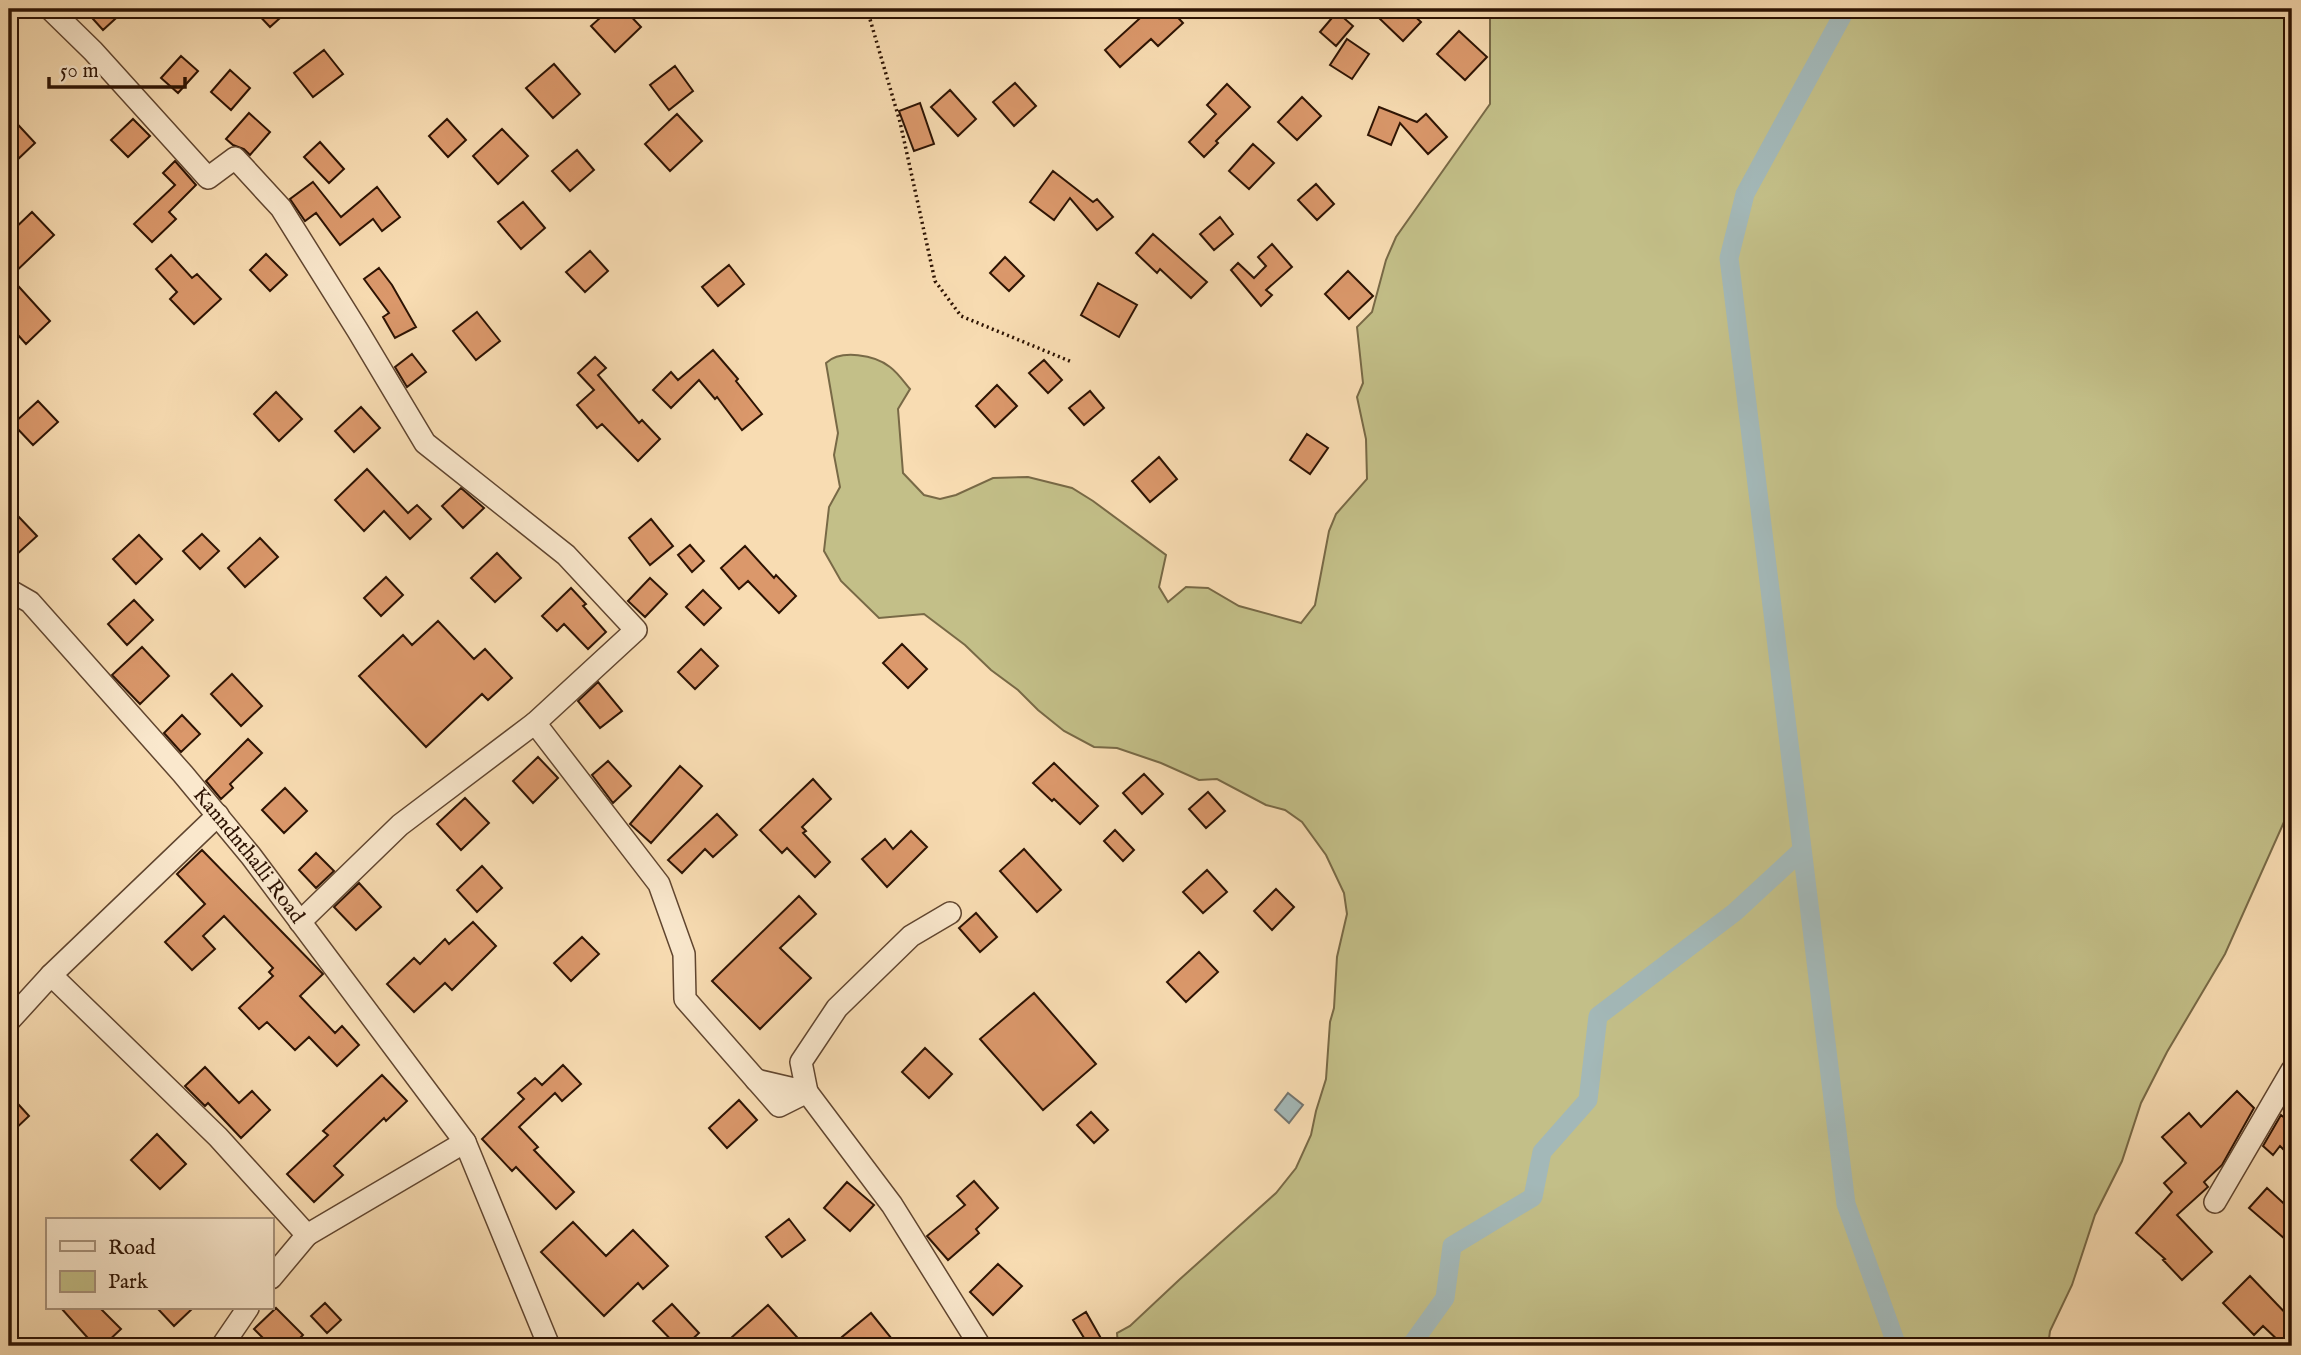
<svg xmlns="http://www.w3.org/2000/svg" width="2301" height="1355" viewBox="0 0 2301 1355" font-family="'IM FELL English',serif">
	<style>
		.green { fill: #c3bf88; stroke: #786946; stroke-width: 2 }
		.water { fill: #a3b8b8; stroke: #747670; stroke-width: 2 }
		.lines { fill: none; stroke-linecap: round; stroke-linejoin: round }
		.canal { stroke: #a3b8b8; stroke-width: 19 }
		.building { fill: #db986b; stroke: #2d1303; stroke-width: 2 }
		.minor-casing { stroke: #60452f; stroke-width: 24 }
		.path { stroke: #2d1303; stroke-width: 3.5; stroke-dasharray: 2 3.5; stroke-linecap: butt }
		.minor { stroke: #fae8cd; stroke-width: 21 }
		.labels { text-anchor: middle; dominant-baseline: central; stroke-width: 5; stroke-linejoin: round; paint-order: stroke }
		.street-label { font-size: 21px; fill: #2d1303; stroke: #fae8cd }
	</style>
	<rect width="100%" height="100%" fill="#f8dcb2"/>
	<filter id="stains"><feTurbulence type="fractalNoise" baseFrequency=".00286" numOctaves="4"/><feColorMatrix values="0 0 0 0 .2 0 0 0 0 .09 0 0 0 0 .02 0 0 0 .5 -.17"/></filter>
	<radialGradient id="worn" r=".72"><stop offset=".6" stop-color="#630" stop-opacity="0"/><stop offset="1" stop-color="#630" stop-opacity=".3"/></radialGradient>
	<!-- green -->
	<path class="green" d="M1490 9H2292V804L2225 954 2167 1052 2141 1103 2122 1161 2095 1215 2072 1285 2050 1331 2048 1346H1118L1117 1333 1130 1326 1179 1280 1276 1193 1296 1168 1311 1135 1316 1111 1326 1079 1330 1022 1334 1008 1337 957 1347 914 1344 893 1326 855 1302 822 1285 810 1266 805 1217 779 1199 780 1161 763 1117 748 1094 747 1064 731 1038 710 1018 690 991 670 965 645 924 614 879 618 841 581 824 551 829 507 840 487 834 455 838 433 826 363C841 349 875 355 890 367 898 373 904 382 910 389L898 409 903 473 924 495 940 499 956 495 993 478 1028 477 1072 488 1093 501 1166 555 1159 587 1168 602 1186 587 1208 588 1239 606 1301 623 1315 605 1329 531 1336 514 1367 479 1366 439 1357 397 1363 383 1357 327 1372 312 1386 260 1396 237 1490 104Z"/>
	<!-- water -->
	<path class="water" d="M1288 1093 1303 1105 1289 1123 1275 1110Z"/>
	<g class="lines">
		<!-- canal -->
		<path class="canal" d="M1846 9 1745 194 1729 258 1846 1204 1897 1346
			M1407 1346 1412 1344 1445 1298 1452 1246 1533 1197 1542 1152 1588 1100 1598 1016 1735 912 1801 851"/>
	</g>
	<!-- building -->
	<path class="building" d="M84 9H126L103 30Z
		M253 9H290L270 27Z
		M610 9H624L641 27 615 52 591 26Z
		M1150 9H1170L1183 23 1158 46 1151 39 1120 67 1105 50Z
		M1388 9H1407L1421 22 1403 41 1379 18Z
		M1337 12 1353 26 1336 46 1320 32Z
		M1459 31 1487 57 1465 80 1437 54Z
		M1347 39 1369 54 1352 79 1330 65Z
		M324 50 343 74 313 97 294 73Z
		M181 56 198 71 178 93 161 78Z
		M554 64 580 94 553 118 526 88Z
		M675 66 693 91 669 110 650 85Z
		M230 70 250 88 231 110 211 92Z
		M1015 83 1036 106 1014 126 993 102Z
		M1227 84 1250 107 1216 141 1218 143 1204 157 1189 142 1216 114 1207 105Z
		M950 90 976 119 958 136 931 107Z
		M1302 97 1321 116 1297 140 1278 122Z
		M920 103 934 144 914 151 899 111Z
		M1379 107 1417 122 1426 114 1447 137 1428 154 1400 123 1391 145 1368 135Z
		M249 113 270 132 250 155 244 149 233 145 226 139Z
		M677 114 702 141 670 171 645 144Z
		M9 115 35 143 16 161 9 154Z
		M133 119 150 136 128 157 111 140Z
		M447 119 466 140 448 157 429 136Z
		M502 129 528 156 498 184 473 156Z
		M320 142 344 169 329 183 304 157Z
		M1253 144 1274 163 1249 189 1229 171Z
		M577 150 594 170 570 191 552 171Z
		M175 161 196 185 169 212 176 219 152 242 134 224 175 185 163 173Z
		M1053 171 1093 202 1097 199 1113 217 1097 230 1070 198 1054 220 1030 202Z
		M313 182 341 217 377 187 400 217 382 231 373 219 340 245 316 213 305 221 290 199Z
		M1316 184 1334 204 1317 220 1298 200Z
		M523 202 545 228 521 249 498 222Z
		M32 212 54 235 10 277 50 321 26 344 9 325V234Z
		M1220 217 1233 234 1214 250 1200 234Z
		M1153 234 1207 282 1191 298 1160 269 1157 273 1136 253Z
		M1272 244 1292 267 1266 290 1272 295 1261 306 1231 270 1238 263 1254 278 1266 266 1258 257Z
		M590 251 608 271 585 292 566 272Z
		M266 254 287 275 270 291 250 270Z
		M171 255 192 278 197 274 221 299 194 324 170 299 177 292 156 269Z
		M1005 257 1024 276 1009 291 990 273Z
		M729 265 744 284 718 306 702 287Z
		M379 268 392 285 416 327 395 338 383 317 389 313 364 279Z
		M1348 271 1373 296 1349 319 1325 294Z
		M1098 283 1137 305 1119 337 1081 315Z
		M477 312 500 341 476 360 453 331Z
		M713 350 738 379 736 381 762 414 742 430 717 397 715 399 699 380 671 408 653 390 671 372 678 380Z
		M412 354 426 372 407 387 395 367Z
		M595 357 606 368 598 375 639 423 642 420 660 439 638 461 602 424 597 428 577 405 594 390 578 373Z
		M1044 360 1062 380 1048 393 1029 373Z
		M997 385 1017 406 995 427 976 406Z
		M1090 391 1104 408 1084 425 1069 408Z
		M276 392 302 419 279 441 254 414Z
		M38 401 58 422 33 445 13 424Z
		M361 407 380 428 354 452 335 431Z
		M1307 434 1328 448 1310 474 1290 460Z
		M1159 457 1177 479 1150 502 1132 481Z
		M367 469 408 513 417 505 431 519 410 539 384 511 364 531 335 500Z
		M461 488 484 508 463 528 442 506Z
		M17 515 37 536 16 555 9 547V522Z
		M651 519 673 546 650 565 629 538Z
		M202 534 219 551 200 569 183 551Z
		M139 535 162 559 136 584 113 559Z
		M260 538 278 557 245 587 228 568Z
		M690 545 704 561 692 572 678 555Z
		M745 546 774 578 776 575 796 596 779 613 748 581 739 589 721 568Z
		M497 553 521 578 495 602 471 578Z
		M386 577 403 595 381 616 364 598Z
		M650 578 667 594 645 617 628 601Z
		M571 588 586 604 583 606 606 632 588 649 564 624 557 631 542 616Z
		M703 590 721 608 704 625 686 607Z
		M134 600 153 620 127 645 108 624Z
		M438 621 474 659 485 649 512 678 488 700 482 694 426 747 359 676 403 635 412 645Z
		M902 644 927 669 908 688 883 663Z
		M142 647 169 676 140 704 112 675Z
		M701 649 718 666 695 689 678 672Z
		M232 674 262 706 241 726 211 694Z
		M598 682 622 711 600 728 578 701Z
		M182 715 200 734 181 752 164 733Z
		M248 739 262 753 230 784 233 788 221 799 206 781Z
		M538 757 558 778 533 803 513 781Z
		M608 761 631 786 613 803 592 775Z
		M1054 763 1098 806 1080 824 1054 799 1052 801 1033 783Z
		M680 766 702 786 651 843 630 824Z
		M1144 774 1163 794 1142 814 1123 793Z
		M813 779 831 799 802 827 806 831 803 833 830 862 815 877 787 848 782 853 760 830Z
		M285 788 307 811 284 833 262 810Z
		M1208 792 1225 811 1206 828 1189 809Z
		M465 798 489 823 461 850 437 824Z
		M717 814 737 835 713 857 705 849 682 873 668 860Z
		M1115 830 1134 850 1123 861 1104 841Z
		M911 831 927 847 887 887 862 859 885 839 893 849Z
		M1024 849 1061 890 1037 912 1000 871Z
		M202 850 323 974 300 996 335 1033 342 1026 359 1045 337 1066 309 1037 295 1050 267 1022 259 1029 239 1008 273 976 269 972 273 968 224 916 203 936 215 949 192 970 165 942 205 904 177 874Z
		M316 853 334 871 316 888 299 870Z
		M482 866 502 888 477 912 457 890Z
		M1207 870 1227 892 1203 913 1183 892Z
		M359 883 381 907 356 930 334 907Z
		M1276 889 1294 907 1272 930 1254 911Z
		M799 896 816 914 780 948 811 978 760 1029 712 981Z
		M976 913 997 937 980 952 959 928Z
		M473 922 496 946 452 990 445 983 414 1012 387 984 414 958 420 964 445 939 449 944Z
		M582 937 599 954 571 981 554 963Z
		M1199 952 1218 972 1186 1002 1167 982Z
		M1034 993 1096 1064 1043 1110 980 1039Z
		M925 1048 952 1074 929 1098 902 1072Z
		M563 1065 581 1084 562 1101 555 1093 519 1127 538 1147 534 1150 574 1192 556 1209 516 1167 512 1171 482 1139 524 1099 518 1093 535 1078 542 1085Z
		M205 1067 239 1103 252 1091 270 1110 241 1138 208 1103 205 1106 185 1086Z
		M382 1075 407 1101 386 1121 384 1118 334 1166 343 1175 314 1202 287 1174 328 1135 323 1131Z
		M2237 1091 2254 1108 2222 1165 2204 1182 2208 1187 2177 1215 2212 1252 2182 1280 2163 1260 2165 1259 2136 1233 2172 1192 2164 1183 2186 1163 2162 1137 2189 1113 2201 1127Z
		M9 1094 29 1116 9 1135Z
		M739 1100 757 1120 727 1148 709 1128Z
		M1091 1112 1108 1130 1094 1143 1077 1125Z
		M2281 1115 2292 1124V1158L2280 1146 2273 1155 2263 1146Z
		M157 1134 186 1164 160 1189 131 1160Z
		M974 1181 998 1208 976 1229 979 1233 948 1260 927 1236 965 1205 957 1196Z
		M847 1182 874 1205 850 1231 824 1208Z
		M2267 1188 2292 1211V1245L2249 1208Z
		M789 1219 805 1240 782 1257 766 1237Z
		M573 1222 606 1256 633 1230 668 1266 643 1289 638 1283 604 1316 541 1252Z
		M998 1264 1022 1286 993 1315 970 1292Z
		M2250 1276 2292 1320V1346H2284L2263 1326 2254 1335 2223 1303Z
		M325 1303 341 1320 327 1333 311 1316Z
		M672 1304 699 1333 685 1346H677L653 1321Z
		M768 1305 805 1346H722Z
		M61 1308H100L121 1329 103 1346H95Z
		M157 1308H193L174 1326Z
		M276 1308 303 1335 292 1346H271L254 1329Z
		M1086 1312 1103 1342 1096 1346H1089L1073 1320Z
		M871 1313 892 1339 883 1346H849L842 1337Z"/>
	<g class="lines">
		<!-- minor casing -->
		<g class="minor-casing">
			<g id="minor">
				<path d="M50 9 93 51 208 178 235 158 281 208 358 331 425 443 566 555 636 630 535 723 659 884 684 954 685 999 779 1106 807 1092 892 1205 980 1346"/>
				<path id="s1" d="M9 590 30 602 183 774 251 856 465 1142"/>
				<path d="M300 922 400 825 535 723"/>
				<path d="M51 975 218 815"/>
				<path d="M9 1021 51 975 218 1137 307 1235 465 1142 549 1346"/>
				<path d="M756 1080 807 1092 801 1062 837 1008 911 936 950 913"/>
				<path d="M2215 1202 2292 1070"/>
				<path d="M271 1278 307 1235"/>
				<path d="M222 1346 248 1308"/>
			</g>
		</g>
		<!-- path -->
		<path class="path" d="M867 9 900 122 935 281 961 316 1072 362"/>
		<!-- minor -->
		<use href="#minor" class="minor"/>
	</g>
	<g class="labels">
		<!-- street labels -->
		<g class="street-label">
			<text stroke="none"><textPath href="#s1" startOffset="359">Kanndnthalli Road</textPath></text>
		</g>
	</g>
	<!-- margin -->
	<rect width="2301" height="1355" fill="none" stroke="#f8dcb2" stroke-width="35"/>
	<rect x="10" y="10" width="2280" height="1334" fill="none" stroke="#2d1303" stroke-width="3.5"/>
	<rect x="18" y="18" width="2266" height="1320" fill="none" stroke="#2d1303" stroke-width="2"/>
	<!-- legend -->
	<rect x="46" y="1218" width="228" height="91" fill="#fae8cd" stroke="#a8937c" stroke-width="2"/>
	<rect x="60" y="1241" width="35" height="10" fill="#fae8cd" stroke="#a8937c" stroke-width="2"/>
	<text x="108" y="1254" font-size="21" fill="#2d1303">Road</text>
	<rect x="60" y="1271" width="35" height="21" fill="#c3bf88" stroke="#a8937c" stroke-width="2"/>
	<text x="108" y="1288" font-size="21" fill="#2d1303">Park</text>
	<!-- scale -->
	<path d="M49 77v10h136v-10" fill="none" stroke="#2d1303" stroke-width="3.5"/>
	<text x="60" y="77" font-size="21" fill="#2d1303" stroke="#fae8cd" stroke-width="5" paint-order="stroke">50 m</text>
	<rect width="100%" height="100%" filter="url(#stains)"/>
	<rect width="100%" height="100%" fill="url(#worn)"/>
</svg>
